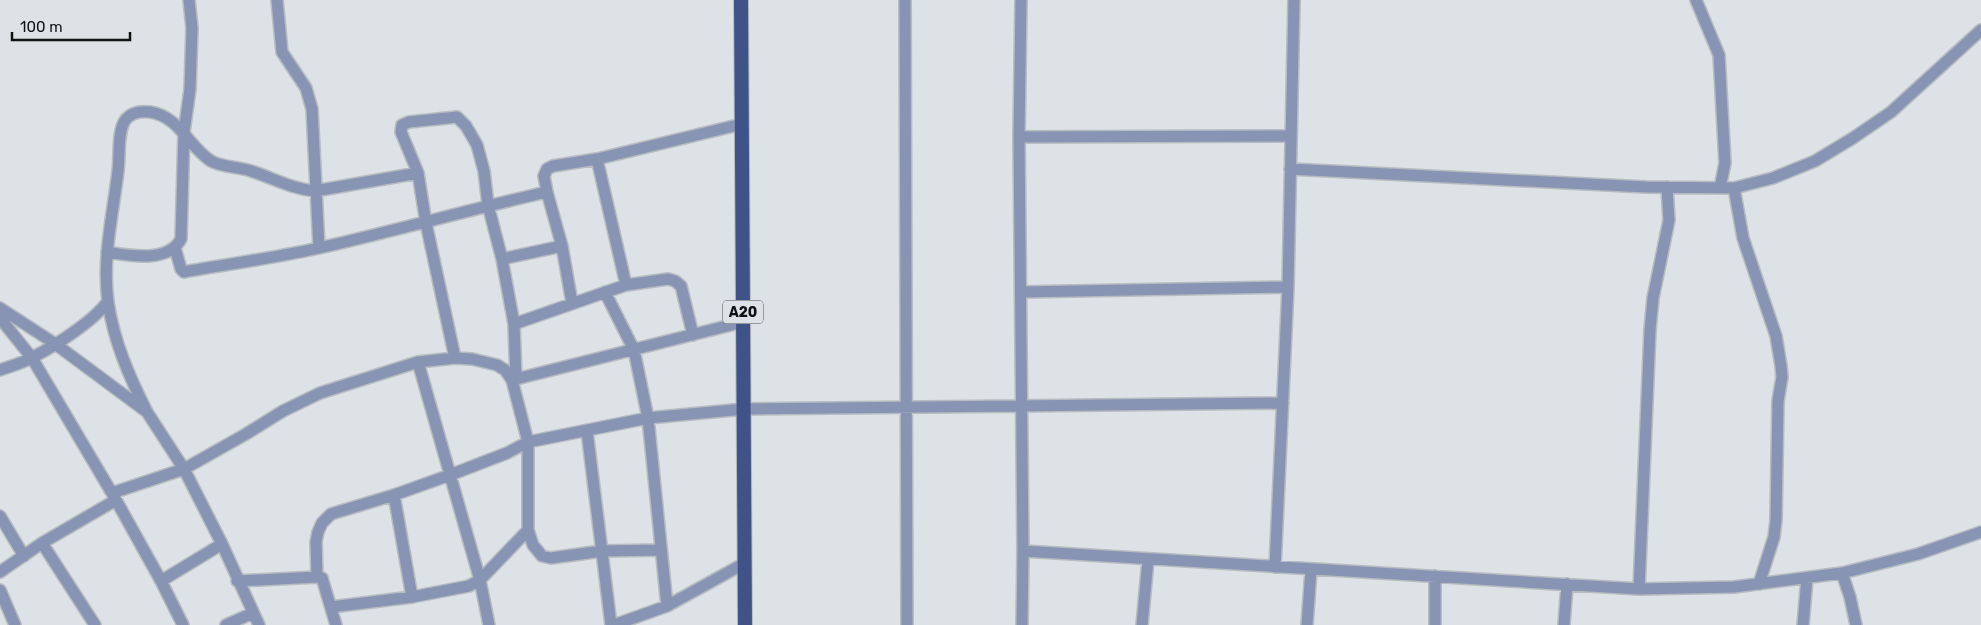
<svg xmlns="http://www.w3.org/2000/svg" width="1981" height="625" viewBox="0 0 1981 625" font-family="Rubik,sans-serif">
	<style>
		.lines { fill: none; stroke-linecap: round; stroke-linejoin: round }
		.minor-casing { stroke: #b7bcc0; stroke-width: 14 }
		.major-casing { stroke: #b7bcc0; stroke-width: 16 }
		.minor { stroke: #8894b3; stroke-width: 11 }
		.major { stroke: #405388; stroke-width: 14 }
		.labels { text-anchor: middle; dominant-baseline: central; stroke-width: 4; stroke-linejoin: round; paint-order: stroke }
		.shield { fill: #dce2e6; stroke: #4c5052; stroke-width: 1 }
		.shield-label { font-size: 14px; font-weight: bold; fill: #0f1112 }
	</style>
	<rect width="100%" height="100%" fill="#dce2e6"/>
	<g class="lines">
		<!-- minor casing -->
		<g class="minor-casing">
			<path id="minor" d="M277 0 282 52 306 88 312 109 319 248
				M905 0 907 625
				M1021 0 1019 137 1023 551 1639 589 1734 587 1842 573 1918 554 1981 532
				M1696 0 1719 55 1725 163 1720 188
				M1019 137 1291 136
				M597 159 626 285
				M1290 169 1646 187 1734 188 1773 178 1815 161 1853 138 1891 112 1981 30
				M1734 188 1743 238 1776 336 1781 366 1782 377 1778 401 1776 520 1774 537 1759 584
				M175 248 181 269 184 272C229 264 274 258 319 248 395 231 471 209 547 192
				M107 252C130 256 168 263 181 239L184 132 190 89 192 28 189 0
				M502 259 562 246
				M605 292 634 350 648 418 667 606
				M1021 292 1288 287
				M572 303 562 246 547 192 544 176 547 169 553 166 597 159 742 124
				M0 308 54 343 147 412 184 469 222 544 259 625
				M0 318 32 358 116 500 161 581 183 625
				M514 324 626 285 668 279 675 281 681 286 693 335
				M455 358 426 223 418 173 401 132 402 125 409 122 457 117 466 126 477 145 484 171 488 205 502 259 514 324 516 379
				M418 362 480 580 489 625
				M0 370C11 366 23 363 33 357 55 346 95 320 108 301
				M512 380 743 322
				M147 412C129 376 114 342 108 302 102 258 113 214 118 171 120 157 117 130 126 119 132 112 141 111 150 112 179 116 189 147 211 161 221 167 239 167 251 171 273 178 292 189 315 191L418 173
				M587 431 611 625
				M112 493 184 469 246 434 283 411 320 393 418 362 455 358 472 359 497 365 505 370 512 380 528 442 648 418 744 409 1283 403
				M394 495 412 597
				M0 516 24 556
				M528 530 533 545 542 556 551 558 602 551 661 550
				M42 543 95 625
				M1275 567 1288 287 1294 0
				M0 572 42 543 116 500
				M1842 573 1850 597 1856 625
				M1435 576V625
				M317 577 316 542 318 532 322 523 331 514 394 495 450 475 507 453 528 442V530L480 580 469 586 412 597 331 607
				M161 581 222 544
				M237 581 317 577 322 578 336 625
				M1639 589 1650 330 1653 298 1669 220 1667 187
				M0 590 15 625
				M226 625 253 613
				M614 625 667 606 745 563
				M1022 625 1023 551
				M1142 625 1148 560
				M1307 625 1311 570
				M1564 625 1567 584
				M1803 625 1807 578"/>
		</g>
		<!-- major casing -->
		<g class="major-casing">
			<path id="major" d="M741 0 745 625"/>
		</g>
		<!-- minor -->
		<use href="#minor" class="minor"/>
		<!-- major -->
		<use href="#major" class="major"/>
	</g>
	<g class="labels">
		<!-- shield labels -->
		<rect class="shield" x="723" y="300.5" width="40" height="23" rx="4"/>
		<g class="shield-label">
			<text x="743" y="312">A20</text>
		</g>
	</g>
	<!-- scale -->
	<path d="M12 32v8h118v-8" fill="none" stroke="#0f1112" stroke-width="2.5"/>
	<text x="20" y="32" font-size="15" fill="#0f1112" stroke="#dce2e6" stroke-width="4" paint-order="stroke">100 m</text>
</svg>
